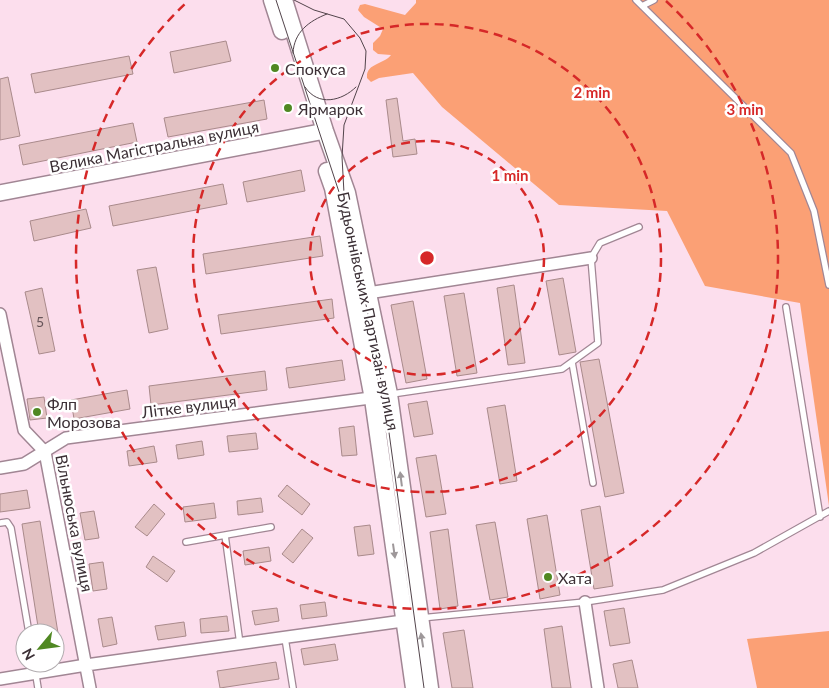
<svg xmlns="http://www.w3.org/2000/svg" width="829" height="688" viewBox="0 0 829 688" font-family="Lato,sans-serif">
	<style>
		.forest { fill: #fba075 }
		.building { fill: #e2c1c2; stroke: #a98a8b }
		.lines { fill: none; stroke-linecap: round; stroke-linejoin: round }
		.service-casing { stroke: #a18694; stroke-width: 8 }
		.minor-casing { stroke: #a18694; stroke-width: 14 }
		.tertiary-casing { stroke: #a18694; stroke-width: 18 }
		.secondary-casing { stroke: #a18694; stroke-width: 19 }
		.service { stroke: #fff; stroke-width: 5.5 }
		.minor { stroke: #fff; stroke-width: 11 }
		.tertiary { stroke: #fff; stroke-width: 15 }
		.secondary { stroke: #fff; stroke-width: 16 }
		.tram { stroke: #52444b; stroke-width: 1 }
		.oneway { fill: #9e989a }
		.ring { fill: none; stroke: #d62828; stroke-width: 2.5; stroke-dasharray: 9 6 }
		.poi-dot { fill: #508822; stroke: #fff; stroke-width: 2 }
		.labels { text-anchor: middle; dominant-baseline: central; stroke-width: 5; stroke-linejoin: round; paint-order: stroke }
		.number-label { font-size: 14px; fill: #665459 }
		.poi-label { font-size: 16px; fill: #3c3036; stroke: #fff; text-anchor: start }
		.street-label { font-size: 16px; fill: #3c3036; stroke: #fff }
		.centre { fill: #d62828; stroke: #fff; stroke-width: 2.5 }
		.ring-label { font-size: 15px; text-anchor: middle; font-weight: bold; fill: #d62828; stroke: #fff; stroke-width: 5; stroke-linejoin: round; paint-order: stroke }
	</style>
	<rect width="100%" height="100%" fill="#fcdeed"/>
	<!-- forest -->
	<path class="forest" d="M416 0H829V506L800 303 705 286 667 211 559 205 442 107 413 73 379 78 371 82 367 78C366 63 383 65 391 55L378 54 373 50V43L380 36 383 29 364 17 358 10 360 5 365 4 405 15 416 3Z
		M829 631V688H757L747 639Z"/>
	<!-- building -->
	<path class="building" d="M226 41 231 61 174 73 170 52Z
		M129 56 133 74 35 93 31 74Z
		M8 77 20 136 0 140V79Z
		M397 98 403 141 415 139 417 154 393 157 386 100Z
		M264 100 267 119 168 137 164 118Z
		M133 123 137 142 23 165 19 145Z
		M301 170 305 191 247 202 243 182Z
		M223 184 227 204 113 226 109 206Z
		M86 209 91 228 34 241 30 221Z
		M320 236 323 256 206 274 203 254Z
		M156 267 168 329 149 333 137 270Z
		M563 278 576 352 559 355 546 281Z
		M514 285 525 363 508 365 497 288Z
		M42 288 55 351 39 354 25 292Z
		M464 293 477 373 457 376 444 296Z
		M332 299 334 318 221 334 218 315Z
		M413 301 427 379 406 383 391 305Z
		M599 359 624 493 605 497 580 362Z
		M342 360 345 380 289 388 286 368Z
		M265 371 267 390 151 405 149 386Z
		M127 390 130 409 74 419 71 400Z
		M44 397 47 418 30 420 27 399Z
		M427 401 433 434 414 437 408 404Z
		M505 405 517 481 500 484 487 408Z
		M354 426 357 455 342 456 339 428Z
		M256 433 258 449 229 452 227 436Z
		M202 441 204 455 178 459 176 445Z
		M154 446 157 462 129 466 127 451Z
		M436 455 446 514 426 517 416 458Z
		M287 485 310 504 302 515 278 496Z
		M27 490 30 508 0 512V494Z
		M261 498 263 512 238 515 237 501Z
		M214 503 216 518 185 522 183 507Z
		M154 504 165 514 147 536 135 527Z
		M600 506 613 586 594 589 581 510Z
		M94 511 99 538 85 540 80 513Z
		M547 515 560 595 540 599 527 519Z
		M40 521 58 633H39L22 524Z
		M495 522 508 597 490 600 476 525Z
		M370 525 374 554 358 556 354 527Z
		M302 529 313 538 293 563 282 554Z
		M448 529 458 606 440 609 430 532Z
		M269 547 271 561 245 565 243 551Z
		M153 556 175 571 167 582 146 567Z
		M103 562 107 589 93 591 89 564Z
		M325 602 327 616 302 619 300 605Z
		M277 608 279 621 255 625 252 611Z
		M624 608 630 643 610 646 604 611Z
		M227 616 229 631 201 633 200 619Z
		M112 617 117 644 103 647 98 619Z
		M184 622 186 636 158 640 155 626Z
		M562 626 571 688H552L544 629Z
		M464 630 473 688H452L443 633Z
		M335 644 338 660 304 665 301 649Z
		M632 660 638 688H618L613 664Z
		M276 662 279 679 220 688 217 671Z"/>
	<g class="lines">
		<!-- service casing -->
		<g class="service-casing">
			<path id="service" d="M636 0 791 153 814 211 829 285
				M642 6 654 0
				M786 307 820 517
				M572 362 593 483
				M392 394 562 369 598 343 591 258 600 243 639 227
				M0 523 7 522 11 528 29 633
				M225 535 240 644
				M186 542 271 527
				M421 618 585 602 663 590 754 553 829 511
				M285 638 293 688
				M34 663 38 688"/>
		</g>
		<!-- minor casing -->
		<g class="minor-casing">
			<path id="minor" d="M368 293 591 258
				M0 314 24 430 45 452 90 688
				M0 468 24 464 66 438 378 397
				M585 602 598 688
				M0 679 86 665 410 620"/>
		</g>
		<!-- tertiary casing -->
		<g class="tertiary-casing">
			<path id="tertiary" d="M0 193 325 131"/>
		</g>
		<!-- secondary casing -->
		<g class="secondary-casing">
			<path id="secondary" d="M272 0 282 31
				M284 0 325 131 347 193 389 394 430 688
				M327 171 333 188 373 399 414 688"/>
		</g>
		<!-- service -->
		<use href="#service" class="service"/>
		<!-- minor -->
		<use href="#minor" class="minor"/>
		<!-- tertiary -->
		<use href="#tertiary" class="tertiary"/>
		<!-- secondary -->
		<use href="#secondary" class="secondary"/>
		<!-- tram -->
		<path class="tram" d="M276 0 339 192
			M294 0 314 10 344 19 360 38 366 51 365 69 344 125 342 157 344 193 384 396 424 688
			M293 53C294 32 309 21 327 14
			M305 87C318 107 342 101 356 87"/>
	</g>
	<!-- one-way arrows -->
	<defs><path id="oneway-solid" d="M-6-.8H1V-3.2L6.5 0L1 3.2V.8H-6Z" transform="scale(1.25)"/></defs>
	<g class="oneway">
		<use href="#oneway-solid" transform="translate(401 479) rotate(-97)"/>
		<use href="#oneway-solid" transform="translate(394 551) rotate(82)"/>
		<use href="#oneway-solid" transform="translate(422 640) rotate(-99)"/>
	</g>
	<!-- distance rings -->
	<g class="ring">
		<circle cx="427" cy="258" r="117"/>
		<circle cx="427" cy="258" r="234"/>
		<path d="M666 1A351 351 0 1 1 188 1"/>
	</g>
	<!-- markers -->
	<g class="poi-dot">
		<circle cx="275" cy="68" r="5"/>
		<circle cx="288" cy="108" r="5"/>
		<circle cx="37" cy="412" r="5"/>
		<circle cx="548" cy="577" r="5"/>
	</g>
	<g class="labels">
		<!-- number labels -->
		<g class="number-label">
			<text x="40" y="321">5</text>
		</g>
		<!-- poi labels -->
		<g class="poi-label">
			<text x="285" y="68">Спокуса</text>
			<text x="298" y="108">Ярмарок</text>
			<text x="47" y="403">Флп<tspan x="47" dy="18">Морозова</tspan></text>
			<text x="558" y="577">Хата</text>
		</g>
		<!-- street labels -->
		<g class="street-label">
			<text transform="translate(154 146) rotate(-11)">Велика Магістральна вулиця</text>
			<text transform="translate(369 311) rotate(78)">Будьоннівських Партизан вулиця</text>
			<text transform="translate(189 406) rotate(-7)">Літке вулиця</text>
			<text transform="translate(75 523) rotate(79)">Вільнюська вулиця</text>
		</g>
	</g>
	<circle cx="427" cy="258" r="8" class="centre"/>
	<g class="ring-label">
		<text x="592" y="98">2 min</text>
		<text x="745" y="115">3 min</text>
		<text x="510" y="181">1 min</text>
	</g>
	<!-- north arrow -->
	<g transform="translate(40 648) rotate(241)"><circle r="24" fill="#ffffff" stroke="#b1acaf"/>
	<path d="M0-4L9 19L0 12L-9 19Z" fill="#508822"/>
	<text y="-8" font-size="14" font-weight="bold" text-anchor="middle" fill="#3c3036">N</text>
	</g>
</svg>
